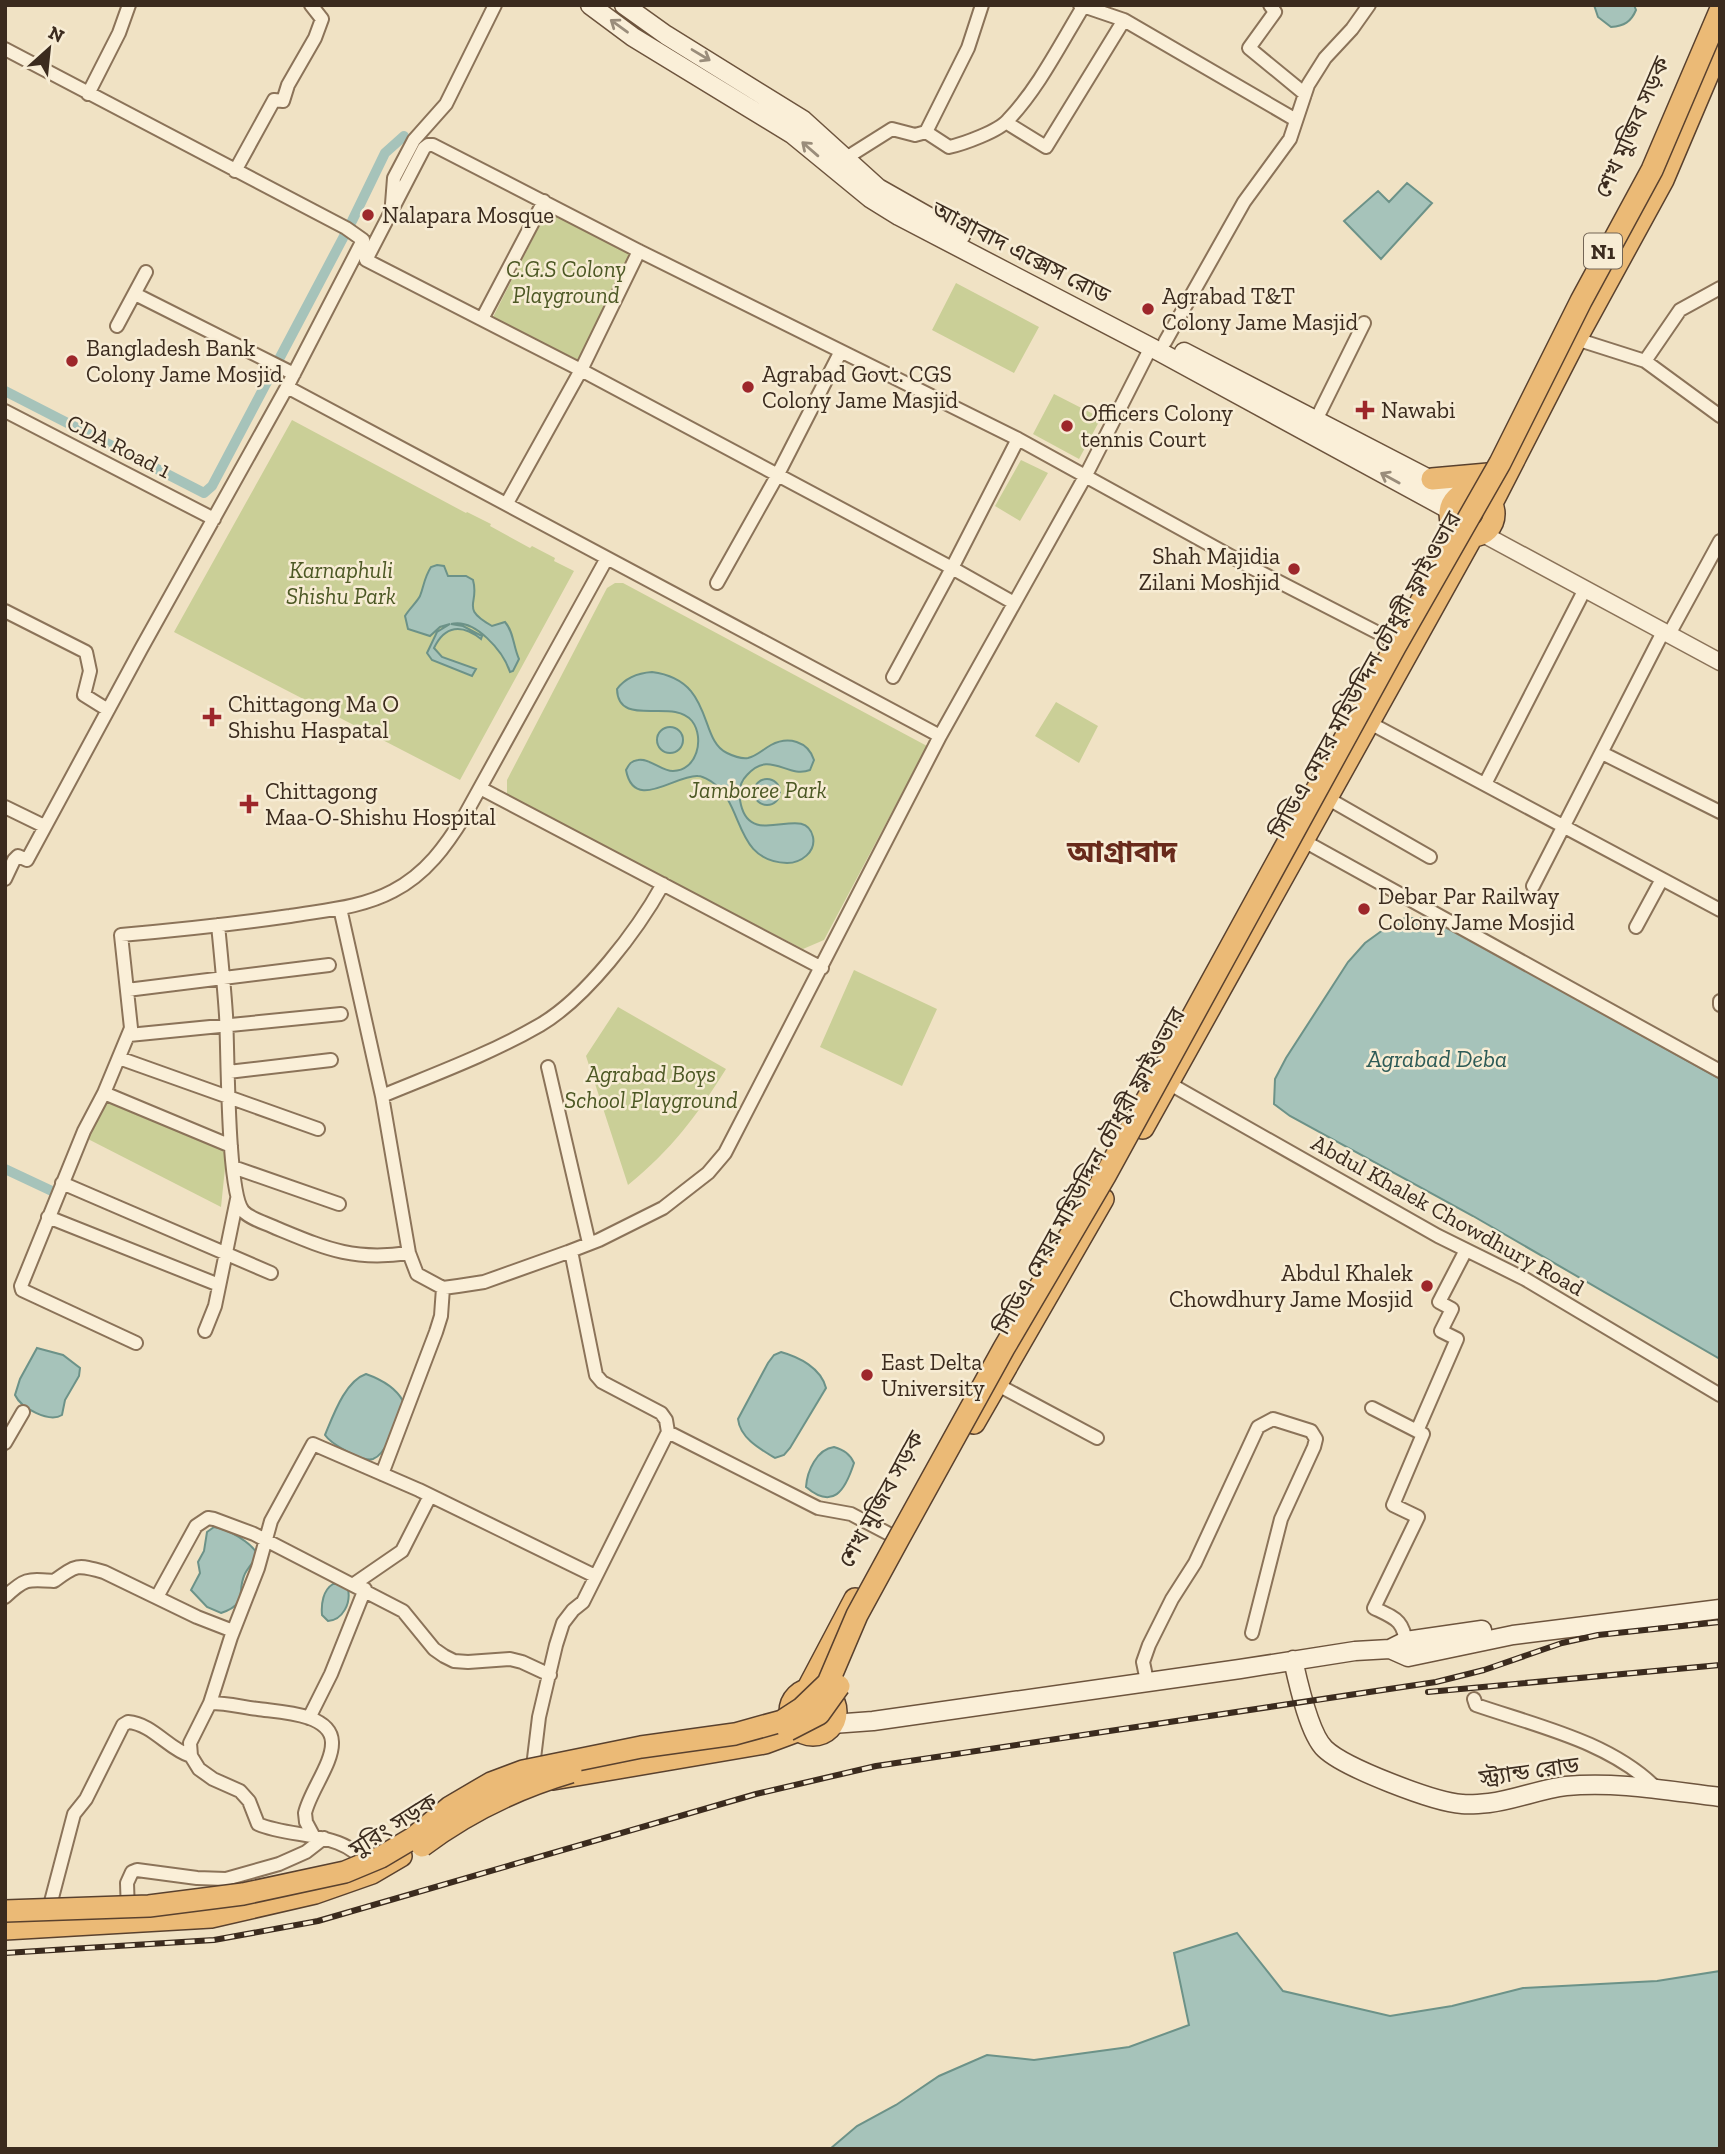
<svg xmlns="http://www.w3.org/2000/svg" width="1725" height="2154" viewBox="0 0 1725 2154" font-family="'Zilla Slab','Noto Sans Bengali',serif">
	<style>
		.green { fill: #cacf97 }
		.water { fill: #a6c3ba; stroke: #6c9288; stroke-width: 2 }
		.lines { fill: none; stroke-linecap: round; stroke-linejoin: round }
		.canal { stroke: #a6c3ba; stroke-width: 10 }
		.minor-casing { stroke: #8b7359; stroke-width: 16 }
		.tertiary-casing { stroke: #8b7359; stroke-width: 19 }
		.secondary-casing { stroke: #6d543d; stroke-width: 21 }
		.trunk-casing { stroke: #59412e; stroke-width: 24 }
		.minor { stroke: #faefd8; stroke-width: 12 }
		.tertiary { stroke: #faefd8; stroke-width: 16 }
		.secondary { stroke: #faefd8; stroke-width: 18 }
		.trunk { stroke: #ebba76; stroke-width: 21 }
		.rail-casing { stroke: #3b2b1e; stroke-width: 6 }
		.rail { stroke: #f7ecd4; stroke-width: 3.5; stroke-dasharray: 10; stroke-linecap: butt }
		.trunk-bridge-casing { stroke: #59412e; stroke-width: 24; stroke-linecap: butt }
		.trunk-bridge { stroke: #ebba76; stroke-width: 21 }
		.oneway { stroke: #9a8d7b }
		.poi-dot { fill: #9d272b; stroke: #f7ecd4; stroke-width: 2.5 }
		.labels { text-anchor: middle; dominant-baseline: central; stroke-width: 5; stroke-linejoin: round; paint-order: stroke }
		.shield { fill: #f7ecd4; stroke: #736555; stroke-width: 2 }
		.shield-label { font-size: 21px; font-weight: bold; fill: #3b2b1e }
		.street-label { font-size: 23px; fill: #3b2b1e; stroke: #f7ecd4 }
		.poi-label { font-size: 23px; fill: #3b2b1e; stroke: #f7ecd4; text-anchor: start }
		.park-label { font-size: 23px; font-style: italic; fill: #4c5824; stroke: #f7ecd4 }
		.water-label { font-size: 24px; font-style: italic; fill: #2d5b57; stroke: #f7ecd4 }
		.district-label { font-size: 30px; font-weight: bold; fill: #692a1c; stroke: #f7ecd4 }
	</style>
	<rect width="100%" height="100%" fill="#f0e2c4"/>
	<!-- green -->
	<path class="green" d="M552 201 639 245 579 363 492 319Z
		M956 283 1039 327 1014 373 932 330Z
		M1054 394 1101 418 1079 459 1033 434Z
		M292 420 466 513 467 512 491 524 490 526 530 548 532 546 555 558 554 561 574 571 460 780 174 632Z
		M1021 460 1048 473 1020 521 995 506Z
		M615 583H623L927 746 824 940 803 949 507 797V780L607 588Z
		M1056 702 1098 726 1079 763 1035 736Z
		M854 970 937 1009 902 1086 820 1047Z
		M618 1007 726 1069C695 1118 673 1148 628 1185L586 1056Z
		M106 1099 227 1149 221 1207 86 1138Z"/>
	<!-- water -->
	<path class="water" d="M1594 5H1634L1636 10C1631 22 1624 26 1611 27L1598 17Z
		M1407 183 1432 203 1381 259 1344 221 1378 191 1389 202Z
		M437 565 444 566 448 576H466L473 580C480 605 459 607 492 626L505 622C514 632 513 646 519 659L513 671 510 672C503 651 475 618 451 624L463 626 482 636 481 639C462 624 445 625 434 648L442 657 476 669 472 676 432 660 427 653 437 632 450 624 440 627 430 636 408 629 405 616C409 609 417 602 420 596 424 586 424 578 431 567Z
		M652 672C715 680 698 740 727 753 733 756 741 759 748 758 757 756 762 750 771 745 788 736 808 741 814 760L810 770C787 779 770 749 747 775 739 783 738 794 741 805 752 850 805 802 813 837 816 852 801 863 787 863 733 861 745 804 712 782 707 779 703 776 698 776 676 774 634 813 626 770 629 764 631 761 638 760 650 758 661 771 673 771 697 771 705 738 692 721 673 697 618 729 617 689 626 677 638 673 652 672Z
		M657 740a13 13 0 1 1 26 0a13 13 0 1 1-26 0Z
		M754 792a13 13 0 1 1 26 0a13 13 0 1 1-26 0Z
		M1405 918H1425L1444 925 1720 1079V1359L1473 1216 1290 1116 1274 1104 1275 1079 1286 1058 1348 962 1365 943 1387 927Z
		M37 1348 63 1355 80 1368 79 1376 65 1400 62 1415C49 1423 21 1408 15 1395L20 1379Z
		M781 1352C799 1357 821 1368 826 1388L790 1448 784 1455 775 1458C760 1449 740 1438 738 1419L768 1363 774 1355Z
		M366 1374C380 1379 396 1388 403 1401 398 1415 389 1453 373 1459 366 1461 359 1457 352 1454 343 1449 331 1444 325 1435 333 1416 345 1381 366 1374Z
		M834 1447C844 1450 850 1454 854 1463 845 1491 833 1510 806 1487 807 1471 817 1449 834 1447Z
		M214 1527C228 1529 251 1542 258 1555 254 1562 247 1568 244 1576 237 1593 248 1604 221 1613L207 1607 191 1590 200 1573 198 1562 204 1551 207 1532Z
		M333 1584H339L348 1589C351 1603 343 1620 328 1621L322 1615C321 1604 323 1590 333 1584Z
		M1237 1933 1283 1991 1390 2016 1452 2006 1523 1988 1657 1981 1720 1971V2149H830L857 2126 896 2105 939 2076 987 2055 1034 2060 1129 2047 1189 2025 1174 1953Z"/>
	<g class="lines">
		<!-- canal -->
		<path class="canal" d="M5 391 204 493 212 486 352 221 385 153 404 136
			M5 1169 54 1192"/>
		<!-- minor casing -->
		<g class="minor-casing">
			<path id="minor" d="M1080 5 1124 20
				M1270 5 1275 12 1249 48 1305 94
				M5 49 346 228 363 240 287 387 141 649 27 860 18 856 14 860 5 879
				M88 94 119 33 129 5
				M1007 123 1046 147 1124 20 1296 120
				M926 132 949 147C963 144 999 131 1008 120 1038 89 1061 43 1083 7
				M846 158 892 129 915 135 926 132 968 48 982 5
				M235 171 274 100 283 101 288 85 315 38 322 19 311 5
				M392 204 394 178 414 140 446 104 495 5
				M639 251 581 370 952 568 1018 439
				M135 294 294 374
				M482 319 544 201
				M117 326 146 272
				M1576 339 1645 361 1720 416
				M1165 342 1244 202 1290 139 1308 85 1325 58 1352 29 1369 5
				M1645 361 1680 310 1720 288
				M287 387 940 736
				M5 411 214 519
				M1316 420 1364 323
				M507 503 581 370 366 260 424 148 428 145H433L639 251 1018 439 1254 569 1394 641
				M717 583 777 476 841 351
				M5 611 86 652 90 671 84 695 108 710
				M1673 627 1720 541
				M893 677 952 568 1014 603
				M1368 722 1720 910
				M1602 753 1720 812
				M1485 784 1585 589
				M480 788 822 968
				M1327 798 1430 857
				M5 807 44 826
				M1304 841 1720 1071
				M1533 886 1663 632
				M340 908 382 1096 409 1253 417 1274 443 1288 458 1286 484 1282 568 1252 599 1240 663 1208 708 1173 725 1153 940 736 1086 475 1151 347
				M218 925C221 955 224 985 226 1015 228 1049 227 1192 243 1211 250 1219 266 1223 276 1228 327 1249 353 1261 409 1253
				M1636 927 1662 879
				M127 990 329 965
				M1720 1001V1005
				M129 1035 341 1014
				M119 1058 318 1129
				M548 1067 589 1243
				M228 1072 331 1060
				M1163 1080 1438 1236 1525 1279 1720 1395
				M104 1093 131 1028 121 935C178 930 234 924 290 916 325 910 361 908 393 891 426 874 446 846 465 815L607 558
				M382 1096C435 1074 490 1054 540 1025 586 998 637 931 663 884
				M233 1167 339 1204
				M62 1183 271 1273
				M48 1217 219 1285
				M571 1251 596 1375 602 1382 661 1413 666 1420 668 1432
				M205 1331 215 1306 237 1199
				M136 1343 22 1290 21 1286 84 1131 104 1093 231 1146
				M996 1384 1097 1438
				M1372 1408 1423 1434 1393 1505 1418 1517 1374 1608C1397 1619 1403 1620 1407 1646
				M1417 1431 1457 1339 1441 1331 1452 1309 1439 1302 1466 1250
				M5 1443 23 1412
				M382 1474 436 1332 441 1316 443 1288
				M354 1584 402 1551 430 1496
				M5 1597C25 1578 28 1579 54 1581 76 1565 77 1564 104 1572L197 1617 233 1631
				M157 1597 196 1526 208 1518 214 1519 254 1534 403 1611 434 1649 444 1656 454 1661 468 1662 510 1659 522 1662 550 1675
				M1147 1681 1143 1662 1149 1645 1172 1599 1195 1563 1258 1427 1273 1419 1311 1431 1316 1439 1314 1447 1281 1519 1252 1633
				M1474 1699 1476 1705C1537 1726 1611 1742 1657 1789
				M210 1703C227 1703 242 1707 258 1709 278 1712 331 1713 332 1742 333 1763 310 1791 305 1813L306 1822 314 1837
				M309 1718 331 1674 365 1589
				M532 1775 539 1717 556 1645 563 1623 573 1610 583 1602 668 1432 818 1508 851 1514 891 1535
				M367 1866C346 1830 292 1839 258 1824L249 1801 240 1791 213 1779 199 1769 191 1756 190 1743 210 1703 231 1637 258 1568 271 1521 313 1444 419 1490 595 1576
				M128 1912 127 1883 132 1872 137 1870 197 1878 226 1879 279 1864 306 1852 324 1838
				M48 1913 74 1814 86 1799 123 1725 128 1722C153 1724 168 1749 191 1756"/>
		</g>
		<!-- tertiary casing -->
		<g class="tertiary-casing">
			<path id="tertiary" d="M1483 534 1720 662"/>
		</g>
		<!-- secondary casing -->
		<g class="secondary-casing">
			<path id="secondary" d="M590 5 633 37 792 134 870 198 899 216 1160 352 1450 510
				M624 5 666 35 803 120 878 188 961 235
				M1184 352 1460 495
				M1390 1649 1406 1641 1482 1630
				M1293 1660C1298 1682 1309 1734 1325 1749 1345 1768 1434 1802 1462 1804 1470 1805 1480 1804 1489 1803 1515 1800 1540 1789 1566 1786 1617 1781 1669 1791 1720 1797
				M832 1724 873 1721 1240 1669 1355 1651 1390 1649 1408 1657 1513 1635 1720 1609"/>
		</g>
		<!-- trunk casing -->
		<g class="trunk-casing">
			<path id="trunk" d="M1432 479 1488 474
				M1450 514a22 22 0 1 1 44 0a22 22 0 1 1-44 0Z
				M1492 503 1576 339 1663 180 1720 46
				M1143 1128 1472 537
				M974 1423 1103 1199
				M790 1712a23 23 0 1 1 46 0a23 23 0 1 1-46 0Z
				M807 1690 855 1599
				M553 1779 765 1743 800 1730
				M5 1929 211 1917 315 1893 372 1873 401 1856"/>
		</g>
		<!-- minor -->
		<use href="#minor" class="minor"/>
		<!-- tertiary -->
		<use href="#tertiary" class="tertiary"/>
		<!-- secondary -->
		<use href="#secondary" class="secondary"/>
		<!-- trunk -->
		<use href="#trunk" class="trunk"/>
		<!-- rail casing -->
		<g class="rail-casing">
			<path id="rail" d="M1428 1692 1720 1665
				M5 1953 214 1940 318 1921 756 1794 876 1766 1436 1682 1484 1670 1562 1643 1598 1635 1720 1622"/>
		</g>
		<!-- rail -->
		<use href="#rail" class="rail"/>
		<!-- trunk-bridge casing -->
		<g class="trunk-bridge-casing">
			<path id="trunk-bridge" d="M788 1730 819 1714 839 1686
				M422 1846C467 1812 517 1788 571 1772
				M5 1911 149 1906 243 1894 345 1872 381 1857 413 1838 450 1807 491 1783 523 1771 641 1747 735 1734 782 1721 802 1708 828 1683 857 1615 899 1538 1004 1348 1105 1176 1395 647 1500 463 1581 301 1652 170 1720 11"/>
		</g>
		<!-- trunk-bridge -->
		<use href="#trunk-bridge" class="trunk-bridge"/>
	</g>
	<!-- one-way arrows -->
	<defs><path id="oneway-shaft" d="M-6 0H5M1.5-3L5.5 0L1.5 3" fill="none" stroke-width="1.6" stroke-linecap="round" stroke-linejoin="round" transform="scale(1.75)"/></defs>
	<g class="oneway">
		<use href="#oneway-shaft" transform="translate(619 26) rotate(-144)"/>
		<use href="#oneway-shaft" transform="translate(701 55) rotate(31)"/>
		<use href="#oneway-shaft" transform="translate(810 149) rotate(-139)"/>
		<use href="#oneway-shaft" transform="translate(1390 478) rotate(-151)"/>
	</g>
	<!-- markers -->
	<g class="poi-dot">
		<circle cx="368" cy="215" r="7"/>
		<circle cx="1148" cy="309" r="7"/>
		<circle cx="72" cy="361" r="7"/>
		<circle cx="748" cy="387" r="7"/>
		<path d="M1361.5 399.5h7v7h7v7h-7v7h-7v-7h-7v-7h7z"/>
		<circle cx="1067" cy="426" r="7"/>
		<circle cx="1294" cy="569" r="7"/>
		<path d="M208.5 706.5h7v7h7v7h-7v7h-7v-7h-7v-7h7z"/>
		<path d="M245.5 793.5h7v7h7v7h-7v7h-7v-7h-7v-7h7z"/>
		<circle cx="1364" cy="909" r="7"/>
		<circle cx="1427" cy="1286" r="7"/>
		<circle cx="867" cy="1375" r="7"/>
	</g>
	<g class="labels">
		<!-- shield labels -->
		<rect class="shield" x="1584" y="233.5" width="38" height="35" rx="5"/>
		<g class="shield-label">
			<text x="1603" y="251">N1</text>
		</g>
		<!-- street labels -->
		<g class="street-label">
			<text transform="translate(1632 127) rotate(-66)">শেখ মুজিব সড়ক</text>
			<text transform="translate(1021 252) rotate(27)">আগ্রাবাদ এক্সেস রোড</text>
			<text transform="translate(119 446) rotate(27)">CDA Road 1</text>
			<text transform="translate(1365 675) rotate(-61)">সিডিএ মেয়র মহিউদ্দিন চৌধুরী ফ্লাইওভার</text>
			<text transform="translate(1089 1171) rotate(-61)">সিডিএ মেয়র মহিউদ্দিন চৌধুরী ফ্লাইওভার</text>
			<text transform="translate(1448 1215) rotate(29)">Abdul Khalek Chowdhury Road</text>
			<text transform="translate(881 1499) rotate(-61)">শেখ মুজিব সড়ক</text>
			<text transform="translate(1529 1771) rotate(-8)">স্ট্র্যান্ড রোড</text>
			<text transform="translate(393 1825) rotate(-32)">মুরিং সড়ক</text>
		</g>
		<!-- poi labels -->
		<g class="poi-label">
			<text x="382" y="215">Nalapara Mosque</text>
			<text x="1162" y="296">Agrabad T&amp;T<tspan x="1162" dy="26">Colony Jame Masjid</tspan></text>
			<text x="86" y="348">Bangladesh Bank<tspan x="86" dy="26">Colony Jame Mosjid</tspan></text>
			<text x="762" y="374">Agrabad Govt. CGS<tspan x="762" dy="26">Colony Jame Masjid</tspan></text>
			<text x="1381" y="410">Nawabi</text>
			<text x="1081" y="413">Officers Colony<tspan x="1081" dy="26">tennis Court</tspan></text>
			<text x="1280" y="556" text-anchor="end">Shah Majidia<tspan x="1280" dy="26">Zilani Moshjid</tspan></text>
			<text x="228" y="704">Chittagong Ma O<tspan x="228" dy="26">Shishu Haspatal</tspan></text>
			<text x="265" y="791">Chittagong<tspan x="265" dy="26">Maa-O-Shishu Hospital</tspan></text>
			<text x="1378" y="896">Debar Par Railway<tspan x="1378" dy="26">Colony Jame Mosjid</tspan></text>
			<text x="1413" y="1273" text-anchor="end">Abdul Khalek<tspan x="1413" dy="26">Chowdhury Jame Mosjid</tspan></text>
			<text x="881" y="1362">East Delta<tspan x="881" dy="26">University</tspan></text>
		</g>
		<!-- park labels -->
		<g class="park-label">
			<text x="566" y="269">C.G.S Colony<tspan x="566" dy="26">Playground</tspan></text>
			<text x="341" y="570">Karnaphuli<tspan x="341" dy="26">Shishu Park</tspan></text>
			<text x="758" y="790">Jamboree Park</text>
			<text x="651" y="1074">Agrabad Boys<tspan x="651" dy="26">School Playground</tspan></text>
		</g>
		<!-- water labels -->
		<g class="water-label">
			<text x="1437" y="1058">Agrabad Deba</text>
		</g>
		<!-- district labels -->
		<g class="district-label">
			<text x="1122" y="852">আগ্রাবাদ</text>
		</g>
	</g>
	<!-- border -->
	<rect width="1725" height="2154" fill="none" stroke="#3b2b1e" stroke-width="14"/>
	<!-- north arrow -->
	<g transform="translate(49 49) rotate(27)" stroke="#f7ecd4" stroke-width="5" paint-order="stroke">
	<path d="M0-5L12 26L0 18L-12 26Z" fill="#3b2b1e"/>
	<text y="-10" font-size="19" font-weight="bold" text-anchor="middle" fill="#3b2b1e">N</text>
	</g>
</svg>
